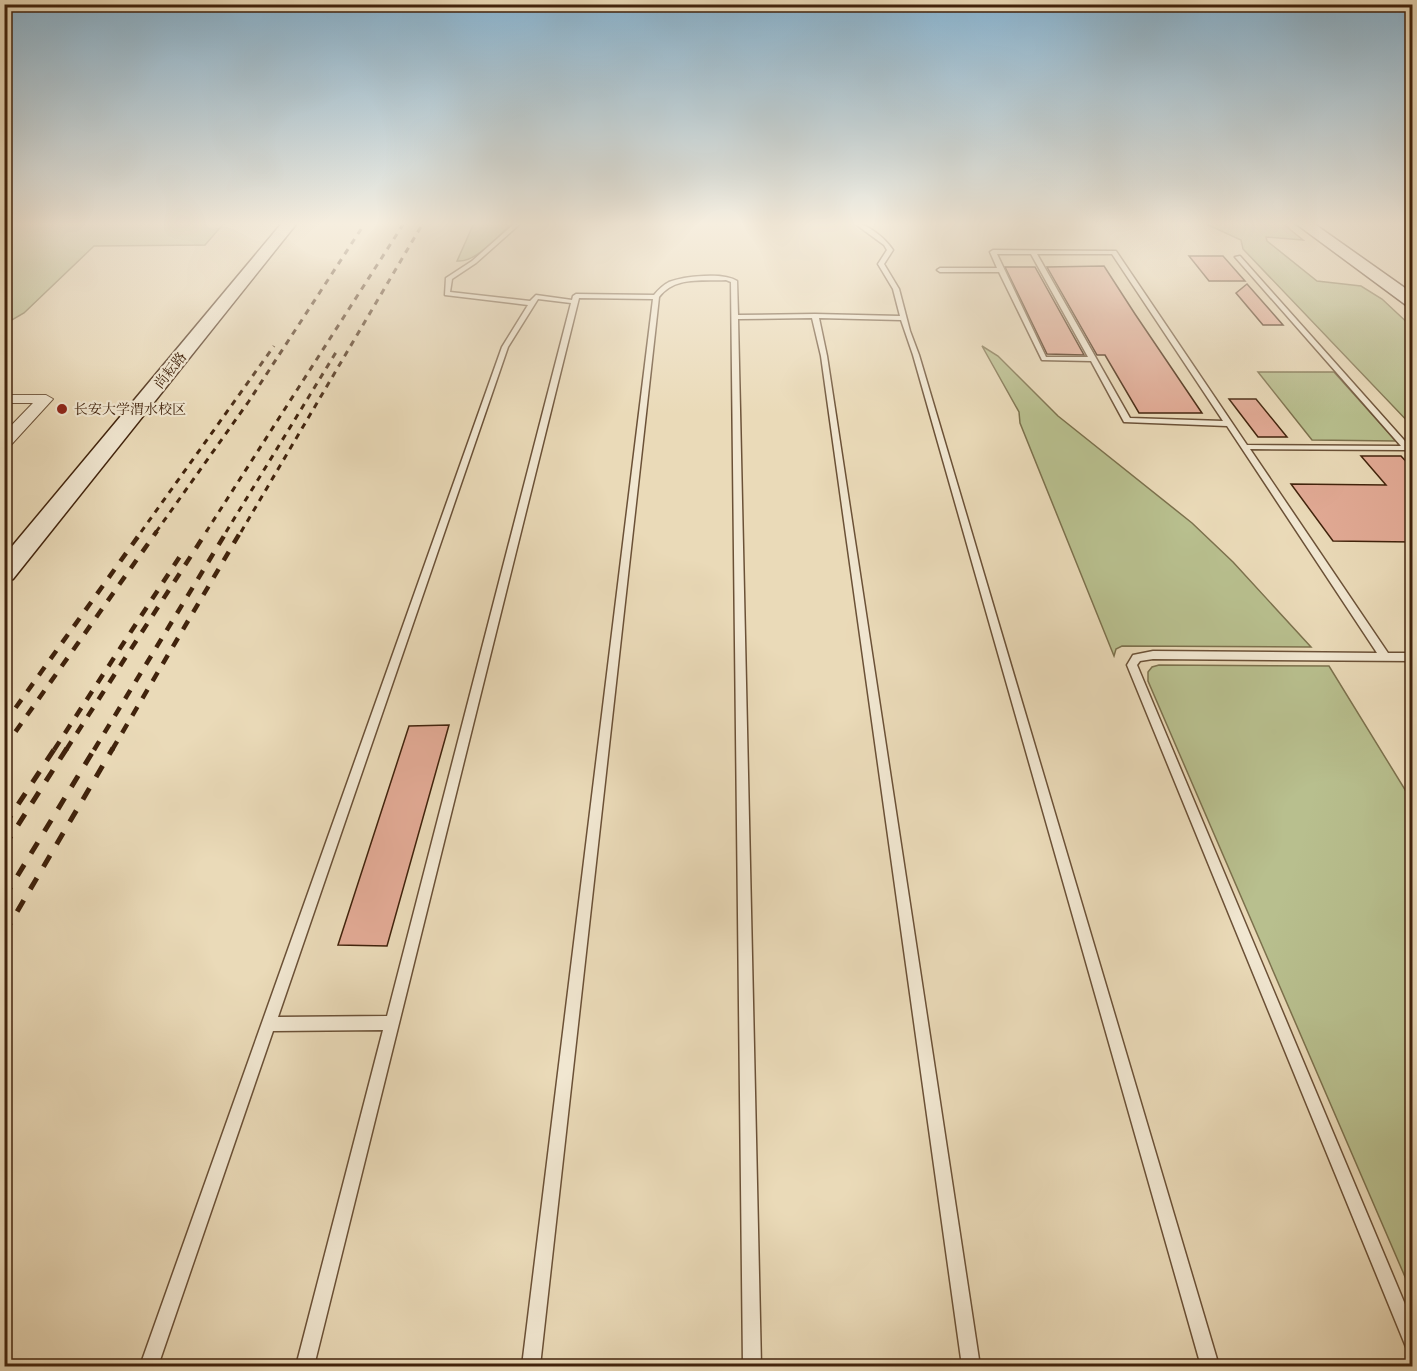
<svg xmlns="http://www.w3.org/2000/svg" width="1417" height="1371" viewBox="0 0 1417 1371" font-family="'Libre Caslon Text','Noto Serif SC',serif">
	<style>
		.green { fill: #b8bf8e; stroke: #7c714d; stroke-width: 1.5 }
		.building { fill: #e2aa95; stroke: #41230c; stroke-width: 1.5 }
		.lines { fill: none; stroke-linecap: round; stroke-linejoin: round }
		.lane-casing { stroke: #6b5137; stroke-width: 3 }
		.street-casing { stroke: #6b5137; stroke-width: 2 }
		.secondary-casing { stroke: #41230c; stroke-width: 3 }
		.lane { fill: #f1e7d1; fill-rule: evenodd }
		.street { fill: #f1e7d1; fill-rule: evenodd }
		.secondary { fill: #f1e7d1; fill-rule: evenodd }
		.rail-far2 { stroke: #41230c; stroke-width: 3; stroke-dasharray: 6 6; stroke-linecap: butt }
		.rail-far1 { stroke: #41230c; stroke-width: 4.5; stroke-dasharray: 10 10; stroke-linecap: butt }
		.rail { stroke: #41230c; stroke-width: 5; stroke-dasharray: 13 13; stroke-linecap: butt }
		.poi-dot { fill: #8f2418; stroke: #f1e7d1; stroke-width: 2 }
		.labels { text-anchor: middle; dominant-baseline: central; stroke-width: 4.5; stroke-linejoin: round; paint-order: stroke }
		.far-street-label { font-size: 14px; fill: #41230c; stroke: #f1e7d1 }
		.far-poi-label { font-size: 14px; fill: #41230c; stroke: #f1e7d1; text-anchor: start }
	</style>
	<rect width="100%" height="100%" fill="#eadab8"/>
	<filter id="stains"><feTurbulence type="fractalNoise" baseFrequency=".00333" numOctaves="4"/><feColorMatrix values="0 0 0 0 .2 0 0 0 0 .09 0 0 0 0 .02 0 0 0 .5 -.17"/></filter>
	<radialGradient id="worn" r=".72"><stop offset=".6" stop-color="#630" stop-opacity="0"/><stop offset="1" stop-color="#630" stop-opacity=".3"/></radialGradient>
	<!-- green -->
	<path class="green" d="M5 223H224L205 245 94 246 24 313 5 324Z
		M474 223H512C498 236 476 263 457 261Z
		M1204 223H1282L1303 240 1266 237 1267 241 1317 281 1361 286 1382 299 1412 327V426L1243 249 1241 240Z
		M982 346 998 356 1058 416 1192 523 1233 562 1311 647 1122 646 1116 649 1114 656 1020 423 1019 412Z
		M1258 372H1334L1396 441 1312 440Z
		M1159 665 1329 666 1412 801V1293L1148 681V672L1152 667Z"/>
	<!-- building -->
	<path class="building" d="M1189 256H1223L1245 281H1209Z
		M1104 266 1135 314 1202 413H1139L1105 355H1097L1047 267Z
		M1005 267H1035L1084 355 1047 354Z
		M1247 284 1283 325H1263L1236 293Z
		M1229 399H1256L1287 437H1258Z
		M1361 456H1401L1413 469V542L1333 541 1291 484 1386 485Z
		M449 725 387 946 338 945 409 726Z"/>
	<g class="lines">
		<!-- lane casing -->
		<g class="lane-casing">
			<path id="lane" d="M515 223H521L476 263 452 279 450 292 530 301 536 295 572 300 573 296 576 294 654 295C659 289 663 285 669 282 684 276 724 272 737 281L738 315 815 314 900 316 893 289 878 264 887 250 884 245 854 223C867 223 886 239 893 250L884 264 899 289 910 331 919 355 1219 1366H1201L913 355 901 320 819 318 827 356 980 1366H962L821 356 812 318 738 319 761 1366H743L731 282 726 280C703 281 675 276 659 297L540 1366H522L653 299 579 298 314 1366H296L383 1030 273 1031 158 1366H140L502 347 528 305 445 295 446 278 472 261ZM538 299 571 303 387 1016 278 1017 508 347Z
				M993 250 1116 251 1247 445 1401 446 1235 257 1240 256 1412 449V455L1405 450 1250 449 1388 653H1412V661L1153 659 1140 661 1137 665 1412 1321V1350L1406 1347 1127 665 1133 655 1153 651 1377 653 1227 426 1124 422 1091 361 1042 360 999 272H940L937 270 940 268H997L990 252ZM997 254H1031L1088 357H1046ZM1037 254H1112L1223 421 1130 418Z"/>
		</g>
		<!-- street casing -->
		<g class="street-casing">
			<path id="street" d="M4 395H46L53 399 10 446 4 448V433L33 403H4Z"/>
		</g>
		<!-- secondary casing -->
		<g class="secondary-casing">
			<path id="secondary" d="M282 223H297L13 579 4 582V556Z
				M1295 223H1313L1412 293V306L1406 305Z"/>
		</g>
		<!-- lane -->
		<use href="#lane" class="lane"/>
		<!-- street -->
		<use href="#street" class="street"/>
		<!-- secondary -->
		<use href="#secondary" class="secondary"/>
		<!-- rail-far2 -->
		<path class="rail-far2" d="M141 532 274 346
			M156 532 249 401 365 223
			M206 532 404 223
			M226 532 338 349
			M241 532 423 223"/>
		<!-- rail-far1 -->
		<path class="rail-far1" d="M4 724 142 531
			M4 748 157 531
			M54 750 184 550
			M66 750 207 531
			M94 750 227 531
			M112 750 241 531"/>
		<!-- rail -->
		<path class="rail" d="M4 826 55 748
			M4 847 67 748
			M4 898 95 748
			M4 934 113 748"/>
	</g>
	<!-- sky -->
	<linearGradient id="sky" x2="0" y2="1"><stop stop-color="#89b6d4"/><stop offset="0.54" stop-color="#f6eedf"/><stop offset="1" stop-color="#f6eedf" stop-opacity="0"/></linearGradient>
	<rect width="1417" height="415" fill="url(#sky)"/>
	<!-- markers -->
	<circle class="poi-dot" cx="62" cy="409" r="6"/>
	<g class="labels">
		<!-- far-street labels -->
		<g class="far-street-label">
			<text transform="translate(170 370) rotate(-51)">尚耘路</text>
		</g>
		<!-- far-poi labels -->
		<g class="far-poi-label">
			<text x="74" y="409">长安大学渭水校区</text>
		</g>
	</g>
	<!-- margin -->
	<rect width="1417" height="1371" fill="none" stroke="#eadab8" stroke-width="24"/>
	<rect x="6" y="6" width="1405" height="1359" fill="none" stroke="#41230c" stroke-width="3"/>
	<rect x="12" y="12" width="1393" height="1347" fill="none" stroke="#41230c" stroke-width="1.5"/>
	<rect width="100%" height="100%" filter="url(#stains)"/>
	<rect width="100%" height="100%" fill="url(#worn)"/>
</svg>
